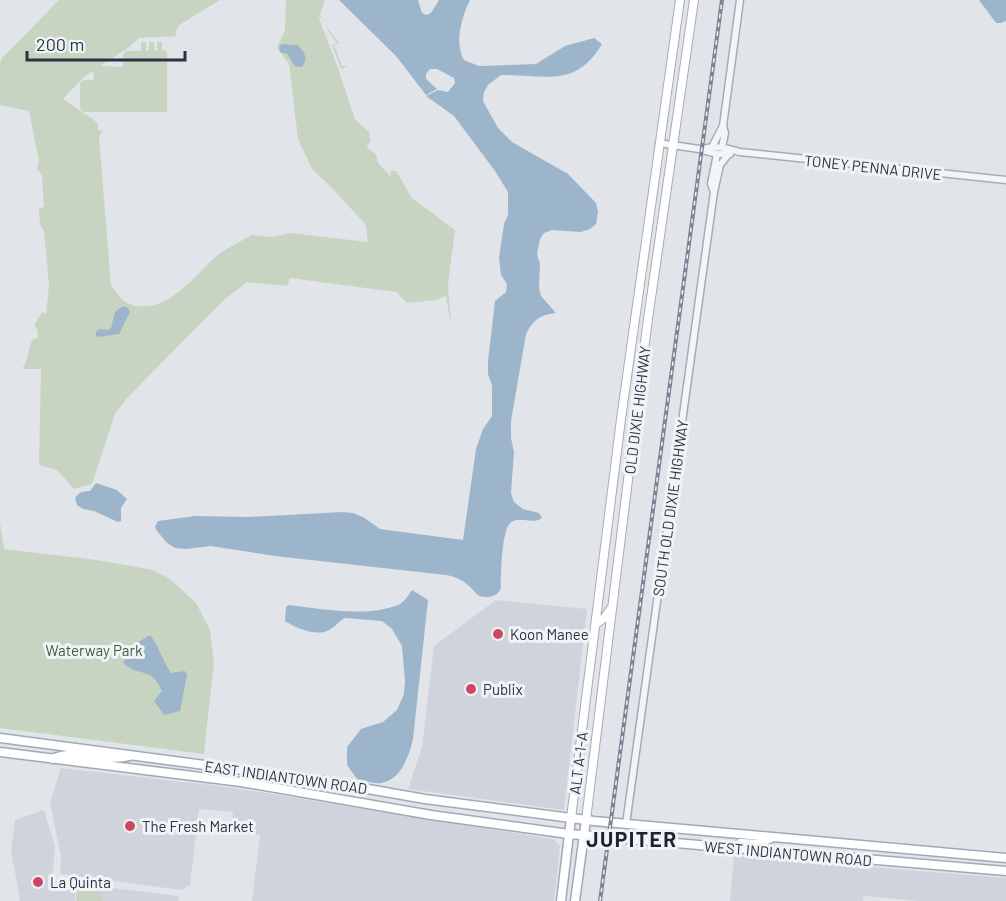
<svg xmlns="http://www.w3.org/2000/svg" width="1006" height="901" viewBox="0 0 1006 901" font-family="Barlow,sans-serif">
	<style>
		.built { fill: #cfd4dc }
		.green { fill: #c8d4c2 }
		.water { fill: #9cb5ca }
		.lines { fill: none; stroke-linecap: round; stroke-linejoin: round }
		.tertiary-casing { stroke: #a6acb4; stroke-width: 9 }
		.secondary-casing { stroke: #a6acb4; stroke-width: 10 }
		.primary-casing { stroke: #a0aab6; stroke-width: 11 }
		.tertiary { stroke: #f4f5f8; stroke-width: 6 }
		.secondary { stroke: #fff; stroke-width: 8 }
		.primary { stroke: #fff; stroke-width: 8 }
		.rail-casing { stroke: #7a8593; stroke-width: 4 }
		.rail { stroke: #f1f4f7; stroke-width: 1.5; stroke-dasharray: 4.5; stroke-linecap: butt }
		.poi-dot { fill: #cf4662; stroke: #f1f4f7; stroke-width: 2 }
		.labels { text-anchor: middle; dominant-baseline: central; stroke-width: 6; stroke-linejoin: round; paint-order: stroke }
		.street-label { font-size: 15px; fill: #293342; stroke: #f1f4f7 }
		.poi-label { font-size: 15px; fill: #293342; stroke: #f1f4f7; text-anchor: start }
		.park-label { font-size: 15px; fill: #405d36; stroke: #f1f4f7 }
		.district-label { font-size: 21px; font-weight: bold; letter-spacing: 1.5px; fill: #1b2432; stroke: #f1f4f7 }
	</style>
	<rect width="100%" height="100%" fill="#e1e5ea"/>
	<!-- built -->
	<path class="built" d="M496 600 587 609 564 810 408 789 422 747 434 646Z
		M61 768 227 787 553 839 560 846 554 901H252L260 835 231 830 233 812 199 809 190 885 182 890 60 874 61 857 50 802Z
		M44 810 55 847 52 880 76 884 75 901H20L11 850 15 820Z
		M734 856 1006 878V901H919L864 896 863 901H730Z
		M88 885 178 896 179 901H97Z"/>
	<!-- green -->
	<path class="green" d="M59 0H220L179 25 175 33 177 36 139 38 128 48 100 66 123 67V54L126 51H141V42H146V51L149 50V42H154V50L157 51V42H162V50L167 51V112H84L80 108V83L84 80H94L93 71 85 76 63 99 94 120 98 124V130L103 131 99 136 111 286C117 291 119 299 127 303 161 318 190 282 212 260 223 250 239 242 252 235L273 237 290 233 368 242 366 225 332 188 312 169 298 139 289 64 277 48 285 30 286 0H325L320 14 326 26 339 43 334 45 342 66H348L341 69 332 45 337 43C328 33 326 25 320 16L319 18 339 71 355 119 369 132 371 142 367 145 368 149 376 154 378 163 394 180 390 174 391 171H396L398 174 412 198 455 230 448 285 451 326 446 296 436 300 407 303 396 292 290 278 287 286 247 282 225 299 126 399 115 414 92 484 74 489 57 470 39 465 41 369H24L23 367C30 358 27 348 33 339L38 338 37 329 34 326 42 312 46 314 49 285 44 232 40 224 39 208 44 207 42 175 37 169 39 162 29 111 0 105V64L1 59Z
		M0 523 4 549 97 560 153 570 170 579 196 603 210 630 214 663 204 754 0 728Z
		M77 886 96 889 103 901H76Z"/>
	<!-- water -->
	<path class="water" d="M339 0H418L422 13 426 15 431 13 439 0H470C462 16 454 43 464 60L479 66 536 64 565 46 594 38 602 44C576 88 546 75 501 75L488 85 484 92 483 101 498 128 512 142 568 174 596 203 598 212 596 224 590 229 581 232 552 230 544 233 540 239 537 254 540 264 539 288 541 296 556 313C540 315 534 319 526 334L511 421V438L514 452 511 493 514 502 523 509 539 513 542 518C532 526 516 513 508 526 503 534 501 565 501 576 500 580 502 586 500 590 498 596 486 599 480 596 478 596 474 591 473 590 465 581 457 577 446 575L275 556 211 546 185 549 175 548 167 543 157 531 155 527 158 521 195 516 248 517 342 512 353 513 363 517 380 529 463 540 476 449 483 429 492 416V385L488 374V361L495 301 506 292 507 284 501 275 499 257 504 224 508 215V192L495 171 454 116 426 96 438 90 448 92 455 83 454 78 437 69H430L426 74V79L437 89 426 95 396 56Z
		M979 0H1006V21L1001 23H996Z
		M282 44 297 45C304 51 309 58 302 67L295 66 287 54 280 52 279 47Z
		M123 306 128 308 130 312 119 334 98 337 96 336V332L99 329 108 330 111 328 115 312Z
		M96 483 117 490 127 499 121 508V521L118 522 94 511 83 509 77 505 75 498C79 492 83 491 90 491Z
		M412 590 428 600 413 739C409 756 401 780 381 783 374 784 364 781 357 779L347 765V747L361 729 383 722 397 710 404 694 405 682 402 646 392 629 382 621 345 618C339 621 335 627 329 630 316 637 296 628 285 621L286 607 289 605C322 609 369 618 400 604 405 601 409 594 412 590Z
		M150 635C159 647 163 661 171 673L185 671 187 675 180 711 164 715 154 701 162 691C151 666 140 678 123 663L130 647Z"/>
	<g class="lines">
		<!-- tertiary casing -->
		<g class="tertiary-casing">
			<path id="tertiary" d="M659 143 699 149 717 154H730
				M712 147 723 126
				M722 147 725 133 723 126 740 0
				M702 149C716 145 726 148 740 152L1006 180
				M714 192 711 184 717 154
				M626 824 714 192 720 165 728 155"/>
		</g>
		<!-- secondary casing -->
		<g class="secondary-casing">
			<path id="secondary" d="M596 624 604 618 612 607
				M571 818 621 419 680 0
				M586 820 647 326 694 0"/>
		</g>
		<!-- primary casing -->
		<g class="primary-casing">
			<path id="primary" d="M0 738 311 779 425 799 594 821 1006 858
				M0 752 241 782 431 815 569 834 1006 871
				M52 759C76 747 104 763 130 756
				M740 843 758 844 771 838
				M561 901 571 818
				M575 901 586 820"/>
		</g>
		<!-- tertiary -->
		<use href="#tertiary" class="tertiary"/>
		<!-- secondary -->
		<use href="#secondary" class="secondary"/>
		<!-- primary -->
		<use href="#primary" class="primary"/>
		<!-- rail casing -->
		<g class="rail-casing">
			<path id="rail" d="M600 901 722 0"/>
		</g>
		<!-- rail -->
		<use href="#rail" class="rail"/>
	</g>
	<!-- markers -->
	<g class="poi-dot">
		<circle cx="498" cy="634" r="6"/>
		<circle cx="471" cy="689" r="6"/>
		<circle cx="130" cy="826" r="6"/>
		<circle cx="38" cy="882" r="6"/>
	</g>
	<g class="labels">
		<!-- street labels -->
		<g class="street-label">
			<text transform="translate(873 167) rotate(6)">TONEY PENNA DRIVE</text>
			<text transform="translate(637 410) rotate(-83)">OLD DIXIE HIGHWAY</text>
			<text transform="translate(670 508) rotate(-82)">SOUTH OLD DIXIE HIGHWAY</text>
			<text transform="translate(578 763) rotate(-83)">ALT A-1-A</text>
			<text transform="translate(286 777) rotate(8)">EAST INDIANTOWN ROAD</text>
			<text transform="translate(788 853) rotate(5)">WEST INDIANTOWN ROAD</text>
		</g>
		<!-- poi labels -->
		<g class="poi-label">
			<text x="510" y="634">Koon Manee</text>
			<text x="483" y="689">Publix</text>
			<text x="142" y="826">The Fresh Market</text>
			<text x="50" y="882">La Quinta</text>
		</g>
		<!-- park labels -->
		<g class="park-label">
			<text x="94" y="650">Waterway Park</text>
		</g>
		<!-- district labels -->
		<g class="district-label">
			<text x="632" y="838">JUPITER</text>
		</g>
	</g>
	<!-- scale -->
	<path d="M27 51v9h158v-9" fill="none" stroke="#293342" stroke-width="3"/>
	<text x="36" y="51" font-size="18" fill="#293342" stroke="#f1f4f7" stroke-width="4.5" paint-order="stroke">200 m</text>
</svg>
